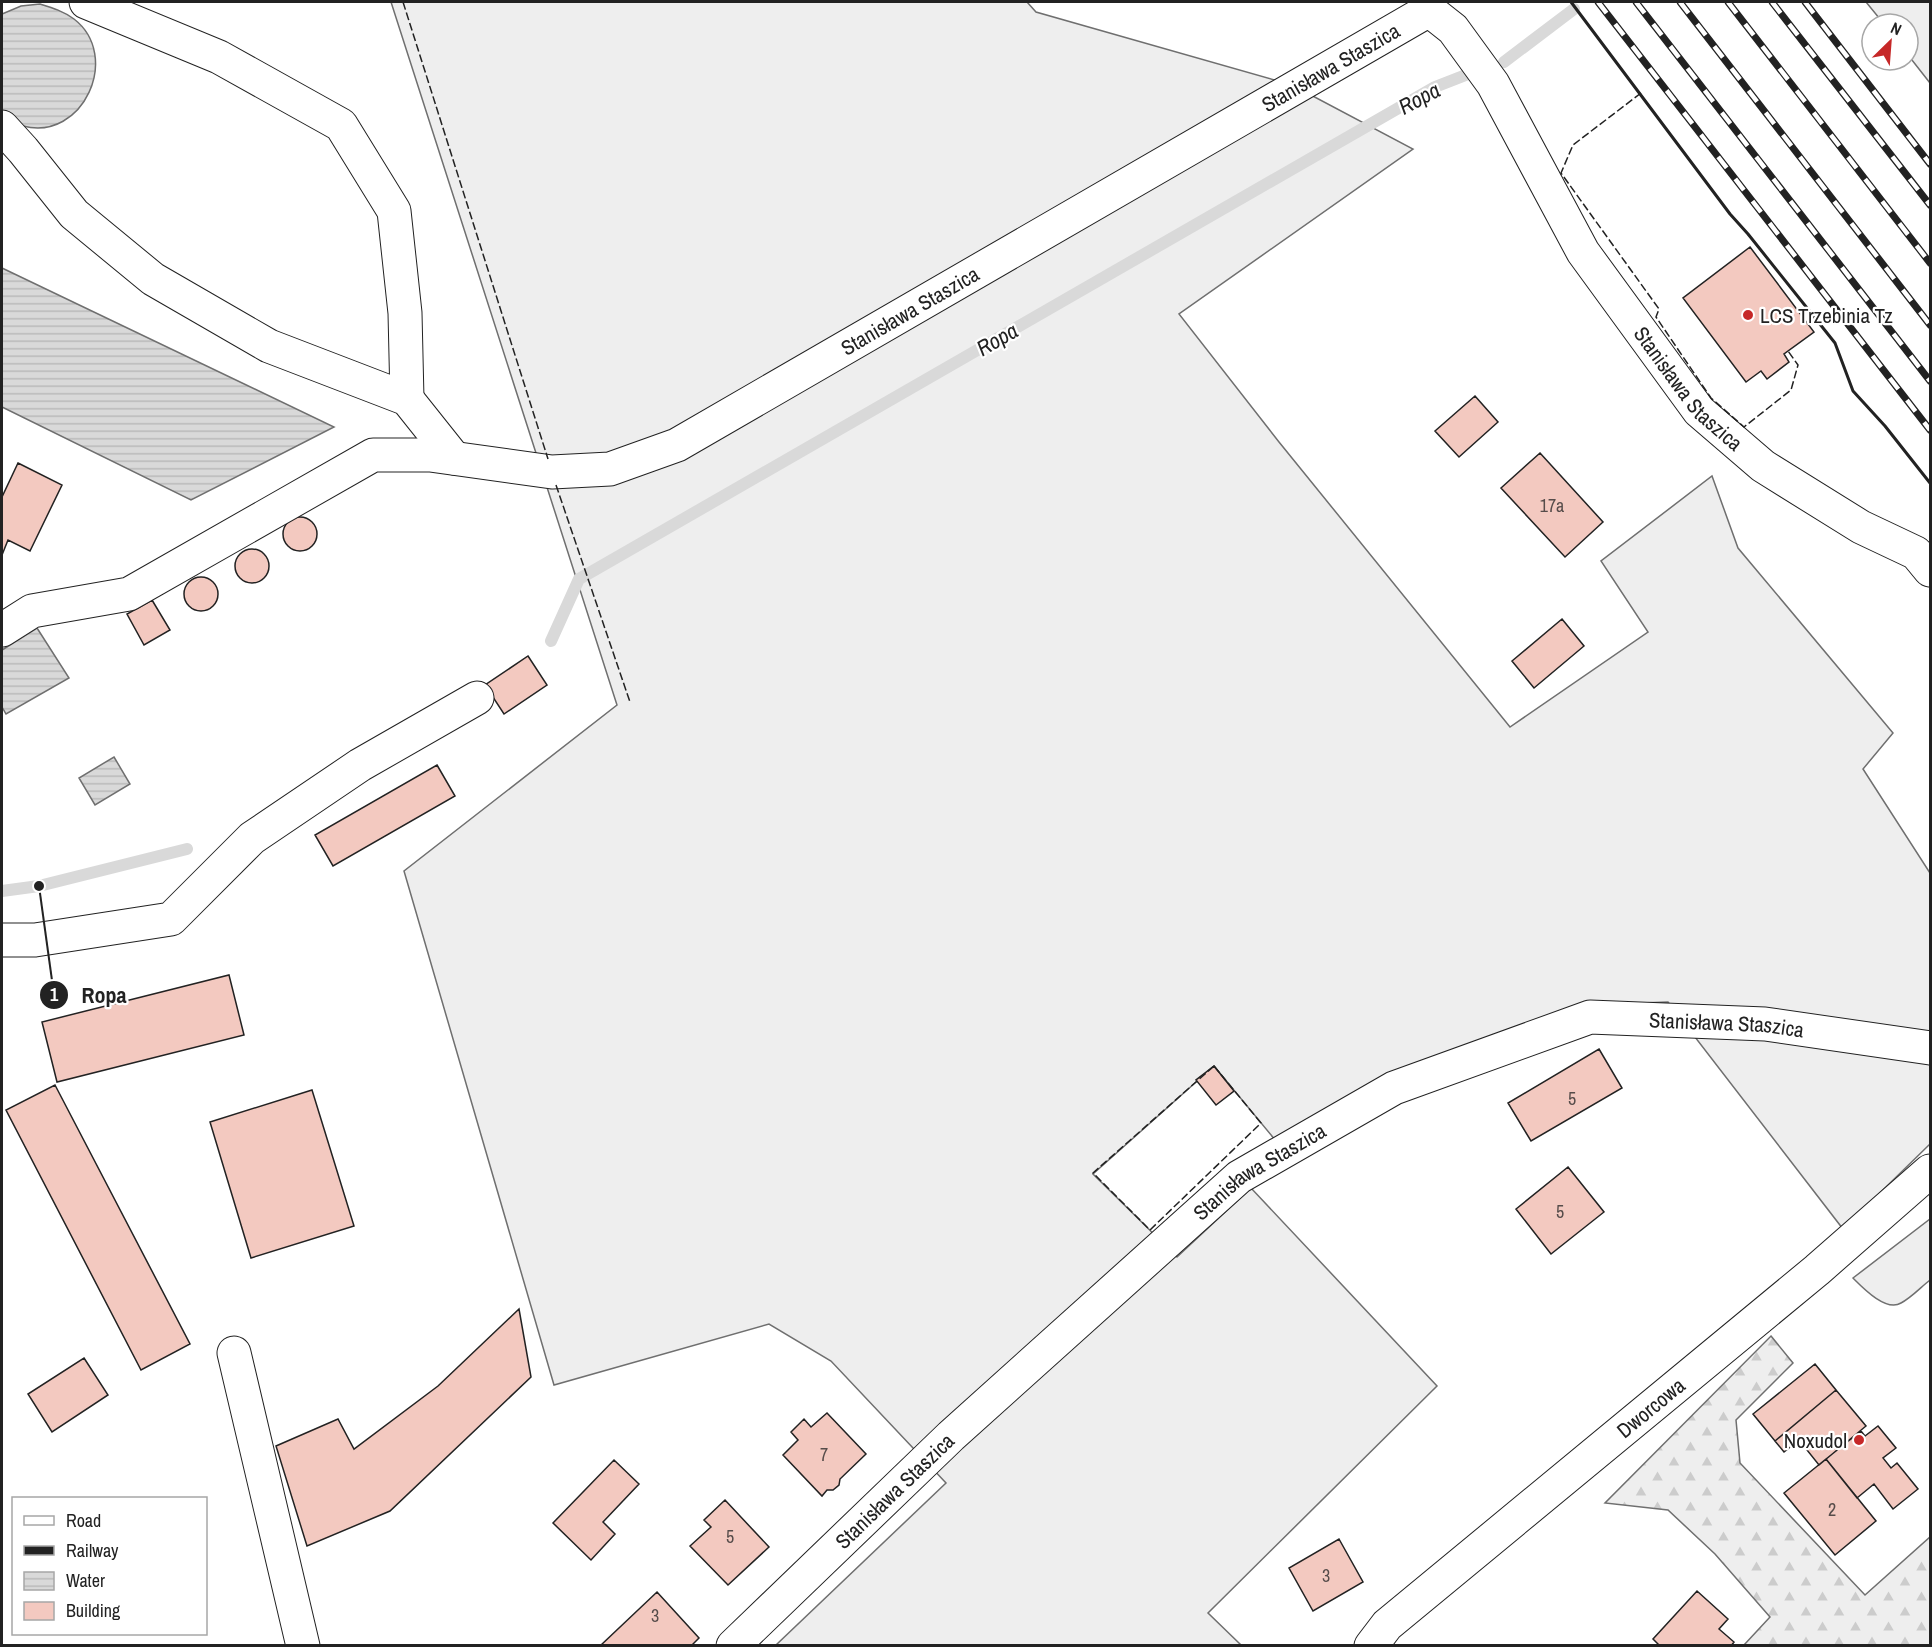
<svg xmlns="http://www.w3.org/2000/svg" width="1932" height="1647" viewBox="0 0 1932 1647" font-family="'Archivo Narrow',sans-serif">
	<style>
		.grass { fill: #eee; stroke: #6f6f6f; stroke-width: 1.5 }
		.forest { fill: url(#forest-firs); stroke: #6f6f6f; stroke-width: 1.5 }
		.water { fill: url(#water-rules); stroke: #6f6f6f; stroke-width: 1.5 }
		.lines { fill: none; stroke-linecap: round; stroke-linejoin: round }
		.stream { stroke: #d9d9d9; stroke-width: 12 }
		.building { fill: #f3c9c0; stroke: #222; stroke-width: 1.5 }
		.minor-casing { stroke: #222; stroke-width: 35 }
		.minor { stroke: #fff; stroke-width: 33 }
		.rail-casing { stroke: #222; stroke-width: 7 }
		.rail { stroke: #fff; stroke-width: 4.5; stroke-dasharray: 14; stroke-linecap: butt }
		.fence { stroke: #222; stroke-width: 1.5; stroke-dasharray: 8 3; stroke-linecap: butt }
		.wall { stroke: #222; stroke-width: 3 }
		.poi-dot { fill: #c62828; stroke: #fff; stroke-width: 2 }
		.labels { text-anchor: middle; dominant-baseline: central; stroke-width: 4.5; stroke-linejoin: round; paint-order: stroke }
		.number-label { font-size: 18px; fill: #564c4a }
		.street-label { font-size: 21px; fill: #222; stroke: #fff }
		.poi-label { font-size: 21px; fill: #222; stroke: #fff; text-anchor: start }
		.water-label { font-size: 22px; font-style: italic; fill: #222; stroke: #fff }
		.leader { fill: none; stroke: #222; stroke-width: 2 }
		.callout-dot { fill: #222; stroke: #fff; stroke-width: 2 }
		.mark-label { font-size: 18px; text-anchor: middle; font-weight: bold; fill: #fff }
		.callout-label { font-size: 22px; text-anchor: middle; font-weight: bold; fill: #222; stroke: #fff; stroke-width: 4.5; stroke-linejoin: round; paint-order: stroke }
	</style>
	<defs>
		<pattern id="forest-firs" width="22" height="20" patternUnits="userSpaceOnUse" patternTransform="scale(1.5)"><rect width="22" height="20" fill="#eee"/><path d="M5 1l3.5 6h-7zM16 11l3.5 6h-7z" fill="#ccc"/></pattern>
		<pattern id="water-rules" width="6" height="5" patternUnits="userSpaceOnUse" patternTransform="scale(1.5)"><rect width="6" height="5" fill="#d9d9d9"/><path d="M0 2.5h6" fill="none" stroke="#bababa"/></pattern>
	</defs>
	<rect width="100%" height="100%" fill="#fff"/>
	<!-- grass -->
	<path class="grass" d="M391 2H1027L1036 12 1292 85 1413 149 1179 314 1279 442 1510 727 1648 632 1601 561 1712 476 1738 548 1893 733 1863 769 1930 873V1144L1843 1229 1668 1002 1585 1005 1276 1141 1214 1066 1093 1174 1177 1257 1251 1188 1437 1386 1208 1613 1241 1645H776L946 1483 831 1361 769 1324 554 1385 404 871 617 705Z
		M1866 2H1930V83L1908 55V24H1884Z
		M1930 1219V1280C1921 1287 1911 1298 1901 1303 1886 1312 1863 1288 1853 1278Z"/>
	<!-- forest -->
	<path class="forest" d="M1771 1336 1793 1363 1736 1420 1740 1463 1865 1595 1930 1537V1645H1744L1770 1617 1715 1554 1668 1510 1605 1503Z"/>
	<!-- water -->
	<path class="water" d="M40 4C53 8 63 11 74 19 122 56 83 142 23 126 16 125 8 121 2 118V14L21 6Z
		M2 268 334 427 191 500 2 407Z
		M37 628 69 678 6 714 2 707V650Z
		M114 757 130 784 95 805 79 778Z"/>
	<g class="lines">
		<!-- stream -->
		<path class="stream" d="M1504 62 1574 9
			M551 641 579 579 1435 87 1476 71
			M2 891 39 886 187 849"/>
	</g>
	<!-- building -->
	<path class="building" d="M1750 247 1814 332 1784 354 1789 362 1767 379 1761 371 1746 382 1683 298Z
		M1475 396 1498 422 1459 457 1435 431Z
		M1540 453 1603 522 1565 557 1501 488Z
		M18 463 62 485 30 551 8 540 2 555V497Z
		M283 534a17 17 0 1 1 34 0a17 17 0 1 1-34 0Z
		M235 566a17 17 0 1 1 34 0a17 17 0 1 1-34 0Z
		M184 594a17 17 0 1 1 34 0a17 17 0 1 1-34 0Z
		M152 600 170 630 144 645 127 614Z
		M1562 619 1584 646 1534 688 1512 661Z
		M528 656 547 685 504 714 485 685Z
		M437 765 455 796 333 866 315 835Z
		M229 975 244 1035 57 1082 42 1022Z
		M1599 1049 1622 1088 1531 1141 1508 1103Z
		M1214 1066 1234 1091 1216 1105 1196 1080Z
		M55 1085 190 1344 141 1370 6 1110Z
		M312 1090 354 1226 251 1258 210 1122Z
		M1568 1167 1604 1212 1551 1254 1516 1209Z
		M519 1309 531 1377 390 1511 307 1546 276 1446 338 1419 354 1449 438 1386Z
		M84 1358 108 1395 52 1432 28 1394Z
		M1815 1364 1836 1390 1775 1441 1753 1414Z
		M1836 1390 1866 1426 1819 1465 1799 1440 1784 1452 1775 1441Z
		M827 1413 866 1454 840 1479 839 1485 833 1490H827L822 1496 783 1455 798 1440 791 1432 804 1419 811 1427Z
		M1878 1426 1896 1448 1883 1458 1891 1468 1897 1463 1918 1489 1893 1509 1874 1484 1857 1498 1826 1459 1861 1431 1865 1436Z
		M1826 1459 1876 1521 1835 1555 1784 1493Z
		M614 1460 639 1484 603 1522 615 1534 591 1560 553 1523Z
		M725 1500 769 1547 728 1585 690 1546 711 1527 704 1520Z
		M1339 1539 1363 1582 1313 1611 1289 1568Z
		M1697 1591 1728 1619 1719 1629 1734 1642 1731 1646H1660L1653 1639Z
		M657 1592 699 1638 691 1646H600Z"/>
	<g class="lines">
		<!-- minor casing -->
		<g class="minor-casing">
			<g id="minor">
				<path d="M86 2 219 57 341 125 394 211 405 313 407 399"/>
				<path d="M2 127 23 150 74 214 153 279 269 346 407 399 454 458"/>
				<path id="s1" d="M2 630 32 611 129 594 373 455H430L552 472 610 469 677 445 1429 10 1453 29 1493 84 1583 252 1699 411 1763 466 1861 527 1916 553 1930 570"/>
				<path d="M2 940H35L171 919 252 838 360 765 477 698"/>
				<path d="M234 1353 303 1646"/>
				<path id="s2" d="M733 1646 951 1436 1239 1177 1394 1088 1590 1017 1765 1024 1930 1048"/>
				<path id="s3" d="M1371 1646 1387 1625 1817 1270 1930 1171"/>
			</g>
		</g>
		<!-- minor -->
		<use href="#minor" class="minor"/>
		<!-- rail casing -->
		<g class="rail-casing">
			<path id="rail" d="M1598 2 1930 430
				M1636 2 1930 381
				M1680 2 1930 325
				M1728 2 1930 263
				M1772 2 1930 205
				M1805 2 1930 164"/>
		</g>
		<!-- rail -->
		<use href="#rail" class="rail"/>
		<!-- fence -->
		<path class="fence" d="M403 2 548 459
			M1641 93 1573 145 1561 173 1659 309 1656 317 1711 398 1744 427 1791 390 1798 365 1788 351
			M556 485 630 702
			M1214 1066 1261 1123 1150 1230 1093 1173Z"/>
		<!-- wall -->
		<path class="wall" d="M1571 2 1730 214 1748 234 1835 343 1853 391 1885 426 1930 483"/>
	</g>
	<!-- markers -->
	<g class="poi-dot">
		<circle cx="1748" cy="315" r="6"/>
		<circle cx="1859" cy="1440" r="6"/>
	</g>
	<g class="labels">
		<!-- number labels -->
		<g class="number-label">
			<text x="1552" y="505">17a</text>
			<text x="1572" y="1098">5</text>
			<text x="1560" y="1211">5</text>
			<text x="824" y="1454">7</text>
			<text x="1832" y="1509">2</text>
			<text x="730" y="1536">5</text>
			<text x="1326" y="1575">3</text>
			<text x="655" y="1615">3</text>
		</g>
		<!-- street labels -->
		<g class="street-label">
			<text stroke="none"><textPath href="#s1" startOffset="1479">Stanisława Staszica</textPath></text>
			<text stroke="none"><textPath href="#s1" startOffset="993">Stanisława Staszica</textPath></text>
			<text stroke="none"><textPath href="#s1" startOffset="2055">Stanisława Staszica</textPath></text>
			<text stroke="none"><textPath href="#s2" startOffset="1214">Stanisława Staszica</textPath></text>
			<text stroke="none"><textPath href="#s2" startOffset="710">Stanisława Staszica</textPath></text>
			<text stroke="none"><textPath href="#s3" startOffset="368">Dworcowa</textPath></text>
			<text stroke="none"><textPath href="#s2" startOffset="224">Stanisława Staszica</textPath></text>
		</g>
		<!-- poi labels -->
		<g class="poi-label">
			<text x="1760" y="315">LCS Trzebinia Tz</text>
			<text x="1847" y="1440" text-anchor="end">Noxudol</text>
		</g>
		<!-- water labels -->
		<g class="water-label">
			<text transform="translate(1419 98) rotate(-28)">Ropa</text>
			<text transform="translate(997 339) rotate(-30)">Ropa</text>
		</g>
	</g>
	<!-- callouts -->
	<path class="leader" d="M39 886L54 995"/>
	<g class="callout-dot">
		<circle cx="39" cy="886" r="6"/>
		<circle cx="54" cy="995" r="15"/>
	</g>
	<g class="mark-label">
		<text x="54" y="1001">1</text>
	</g>
	<g class="callout-label">
		<text x="104" y="1003">Ropa</text>
	</g>
	<!-- border -->
	<rect width="1932" height="1647" fill="none" stroke="#222222" stroke-width="6"/>
	<!-- legend -->
	<rect x="12" y="1497" width="195" height="138" fill="#ffffff" stroke="#a7a7a7" stroke-width="1.5"/>
	<rect x="24" y="1516" width="30" height="9" fill="#ffffff" stroke="#a7a7a7" stroke-width="1.5"/>
	<text x="66" y="1527" font-size="18" fill="#222222">Road</text>
	<rect x="24" y="1546" width="30" height="9" fill="#222222" stroke="#a7a7a7" stroke-width="1.5"/>
	<text x="66" y="1557" font-size="18" fill="#222222">Railway</text>
	<rect x="24" y="1572" width="30" height="18" fill="url(#water-rules)" stroke="#a7a7a7" stroke-width="1.5"/>
	<text x="66" y="1587" font-size="18" fill="#222222">Water</text>
	<rect x="24" y="1602" width="30" height="18" fill="#f3c9c0" stroke="#a7a7a7" stroke-width="1.5"/>
	<text x="66" y="1617" font-size="18" fill="#222222">Building</text>
	<!-- north arrow -->
	<g transform="translate(1890 42) rotate(25)"><circle r="28" fill="#ffffff" stroke="#a7a7a7" stroke-width="1.5"/>
	<path d="M0-4.5L10 22L0 15L-10 22Z" fill="#c62828"/>
	<text y="-9" font-size="16" font-weight="bold" text-anchor="middle" fill="#222222">N</text>
	</g>
</svg>
